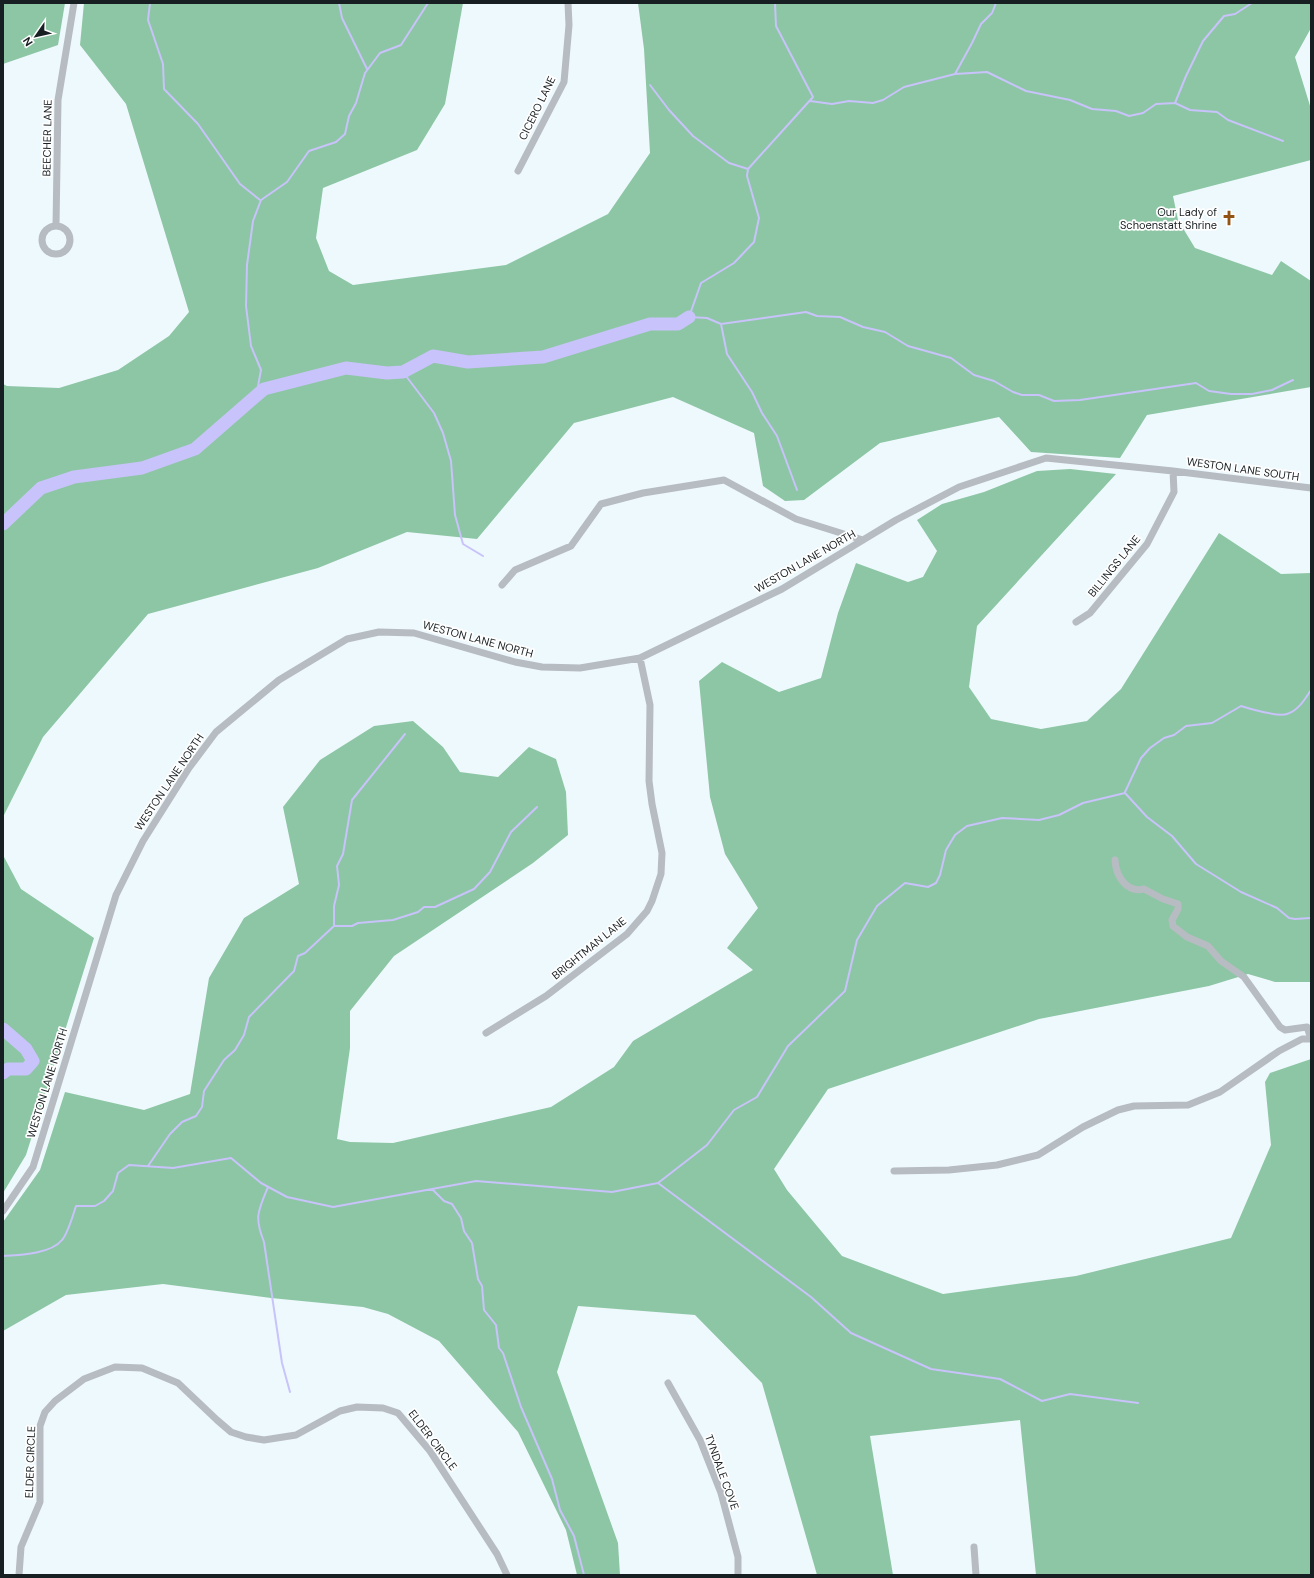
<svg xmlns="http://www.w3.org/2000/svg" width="1314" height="1578" viewBox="0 0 1314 1578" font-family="'DM Sans',sans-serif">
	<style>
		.forest { fill: #8dc6a4 }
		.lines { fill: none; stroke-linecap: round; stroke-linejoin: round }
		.stream { stroke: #c8c3fa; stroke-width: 2 }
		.river { stroke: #c8c3fa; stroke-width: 13 }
		.minor { stroke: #b7bcc2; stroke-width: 7 }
		.labels { text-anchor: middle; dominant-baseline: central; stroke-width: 3.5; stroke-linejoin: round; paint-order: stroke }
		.street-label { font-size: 11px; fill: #181f22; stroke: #fff }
		.poi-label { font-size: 11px; fill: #181f22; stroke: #fff; text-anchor: end }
	</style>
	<rect width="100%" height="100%" fill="#eef9fe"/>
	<!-- forest -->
	<path class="forest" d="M3 3H65L58 45 3 64Z
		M84 3H463L445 104 417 150 323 188 316 238 329 271 353 285 506 265 608 214 650 153 644 49 638 3H1311V28L1295 57 1311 109V160L1173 196 1178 220 1195 248 1272 275 1281 261 1311 281V387L1147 415 1120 458 1031 452 999 417 880 443 804 500 785 501 763 486 754 433 673 397 574 423 477 539 407 532 318 568 148 614 43 737 3 817V384L7 386 59 388 118 370 169 336 189 312 126 104 80 45Z
		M1070 469 1116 474 977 626 969 687 991 719 1041 729 1087 721 1121 689 1219 533 1281 574 1311 573V982H1275L1248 974 1209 986 1039 1019 828 1089 774 1169 787 1190 842 1256 943 1294 1076 1276 1231 1238 1271 1145 1265 1082 1270 1073 1311 1059V1575H1036L1020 1420 870 1436 893 1575H817L762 1383 695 1315 578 1306 557 1372 618 1543 620 1575H577L566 1530 518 1432 439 1341 388 1314 363 1307 271 1298 163 1284 66 1295 3 1331V1222L40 1170 65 1092 144 1110 190 1094 209 978 244 918 299 884 283 807 320 760 374 726 413 721 443 747 460 772 498 777 529 747 556 759 566 792 568 835 533 863 394 956 350 1011V1048L337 1139 350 1142 393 1143 551 1107 614 1067 633 1041 753 970 727 948 758 908 725 854 710 797 699 681 722 662 779 692 821 678 838 613 856 563 908 582 923 577 937 551 917 520 942 504 984 492 1037 471Z
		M3 855 21 889 94 938 26 1155 3 1193Z"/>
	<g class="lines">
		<!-- stream -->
		<path class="stream" d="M150 3 148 20 163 64 164 89 198 124 240 184 260 200
			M339 3 342 18 367 69
			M775 3 776 26 813 97 748 169 747 176 759 218 754 242 734 263 701 283 689 317 707 318 721 324 806 312 817 316 840 317 863 327 885 332 908 346 951 358 974 375 994 381 1013 392 1022 395H1039L1054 401 1080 400 1196 383 1209 391 1231 394H1252L1272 390 1293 380
			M955 74 972 43 981 24 992 13 996 3
			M650 85 669 110 693 136 729 163 748 169
			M810 101 832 104 849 101 873 103 883 100 904 87 955 74 987 72 1026 91 1070 100 1092 109 1116 111 1129 116 1143 113 1156 104 1175 103 1186 76 1203 41 1224 16 1235 14 1252 3
			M1175 103 1190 110 1217 112 1228 120 1283 141
			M721 324 727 354 752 392 762 413 777 436 797 490
			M403 372 434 413 443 433 451 461 455 515 463 544 483 556
			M256 397 261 370 251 346 246 306 247 265 253 221 261 200 287 182 309 151 336 142 345 134 349 116 356 103 365 73 380 53 401 45 428 3
			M1125 792 1141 758 1150 748 1164 738 1174 735 1186 726 1212 723 1241 706C1250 709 1278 717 1287 714 1298 711 1305 699 1311 690
			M334 926H352L358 923 393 920 418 912 424 907H435L474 889 490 872 511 832 537 807
			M148 1166 170 1134 182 1122 196 1116 202 1107 204 1091 224 1060 235 1050 244 1035 249 1017 294 971 298 956 305 953 334 926V906L339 885 337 866 343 854 352 800 405 734
			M658 1183 707 1145 734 1110 757 1097 788 1046 845 991 857 940 877 906 905 883 928 887 936 883 940 875 946 850 955 835 967 826 1002 818 1039 820 1059 815 1083 803 1125 793 1147 817 1172 836 1196 864 1241 892 1277 908 1289 918 1295 919 1311 918
			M268 1187C258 1211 254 1217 264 1242L282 1363 290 1392
			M432 1189 444 1201 452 1204 461 1218 464 1231 472 1243 478 1279 482 1286 484 1310 496 1325 499 1348 503 1353 521 1407 552 1479 560 1510 574 1536 584 1575
			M3 1256C19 1255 51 1254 62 1240 68 1233 73 1215 76 1206H95L104 1201 113 1191 118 1173 129 1165 173 1168 231 1158 261 1183 287 1197 333 1207 476 1181 612 1192 658 1183 811 1297 851 1333 931 1369 1000 1379 1042 1401 1070 1394 1138 1403"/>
		<!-- river -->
		<path class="river" d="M3 524 41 488 74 477 142 468 195 449 264 389 346 368 387 373 403 372 433 356 468 362 543 357 650 324H678L689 317
			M3 1029 26 1049 33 1061 26 1069H8L3 1073"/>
		<!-- minor -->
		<path class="minor" d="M518 171 564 82 569 25 568 3
			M56 226 58 100 74 3
			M42 240a14 14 0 1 1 28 0a14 14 0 1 1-28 0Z
			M502 585 515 570 571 546 601 504 643 493 724 480 796 519 863 540
			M1076 622 1090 613 1147 544 1174 492 1173 471
			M1115 860C1116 877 1127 893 1144 889L1163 899 1178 904V909L1172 920 1173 926 1187 937 1208 946 1221 961 1244 977 1280 1027 1285 1030 1307 1027 1311 1039
			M486 1033 546 996 627 934 647 911 652 901 661 874 662 853 652 804 649 781 650 705 640 658
			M894 1171 949 1170 997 1165 1038 1155 1083 1127 1118 1110 1134 1106 1188 1105 1220 1092 1279 1051 1302 1039H1311
			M3 1211 33 1167 116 895 143 841 189 768 216 732 279 680 347 639 379 632 414 633 515 662 542 667 580 668 640 658 782 589 896 520 959 487 1046 458 1173 471 1311 488
			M668 1383 700 1440 721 1493 738 1557V1575
			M974 1547 976 1575
			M19 1575 21 1547 40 1502V1426L45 1412 55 1401 84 1379 115 1367 142 1368 178 1383 217 1420 231 1432 246 1437 264 1440 296 1435 340 1411 357 1407 383 1408 398 1413 430 1451 497 1554 507 1575"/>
	</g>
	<!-- icons -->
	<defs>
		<g id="church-bare" transform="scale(1.2)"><path d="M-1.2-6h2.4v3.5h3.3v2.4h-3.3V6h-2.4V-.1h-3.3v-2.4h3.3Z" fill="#915416" stroke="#fff" stroke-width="2.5" paint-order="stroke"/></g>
	</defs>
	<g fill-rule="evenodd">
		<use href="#church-bare" x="1229" y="218"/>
	</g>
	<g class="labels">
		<!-- street labels -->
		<g class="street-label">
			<text transform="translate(537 108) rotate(-64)">CICERO LANE</text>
			<text transform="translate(47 138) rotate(-89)">BEECHER LANE</text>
			<text transform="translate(1243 469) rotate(8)">WESTON LANE SOUTH</text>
			<text transform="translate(805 561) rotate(-30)">WESTON LANE NORTH</text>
			<text transform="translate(1114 566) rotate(-51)">BILLINGS LANE</text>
			<text transform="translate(478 639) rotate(15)">WESTON LANE NORTH</text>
			<text transform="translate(169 782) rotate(-56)">WESTON LANE NORTH</text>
			<text transform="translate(589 948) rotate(-39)">BRIGHTMAN LANE</text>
			<text transform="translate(47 1083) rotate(-73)">WESTON LANE NORTH</text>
			<text transform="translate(433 1440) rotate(53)">ELDER CIRCLE</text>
			<text transform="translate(30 1462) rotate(-88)">ELDER CIRCLE</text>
			<text transform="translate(722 1472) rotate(70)">TYNDALE COVE</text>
		</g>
		<!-- poi labels -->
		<g class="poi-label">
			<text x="1217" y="212">Our Lady of<tspan x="1217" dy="13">Schoenstatt Shrine</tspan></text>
		</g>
	</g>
	<!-- border -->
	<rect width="1314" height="1578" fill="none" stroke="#181f22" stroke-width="8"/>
	<!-- north arrow -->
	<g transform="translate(36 36) rotate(236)" stroke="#ffffff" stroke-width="3" paint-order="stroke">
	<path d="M0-3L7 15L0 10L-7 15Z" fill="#181f22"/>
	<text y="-6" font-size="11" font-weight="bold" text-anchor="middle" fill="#181f22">N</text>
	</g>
</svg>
